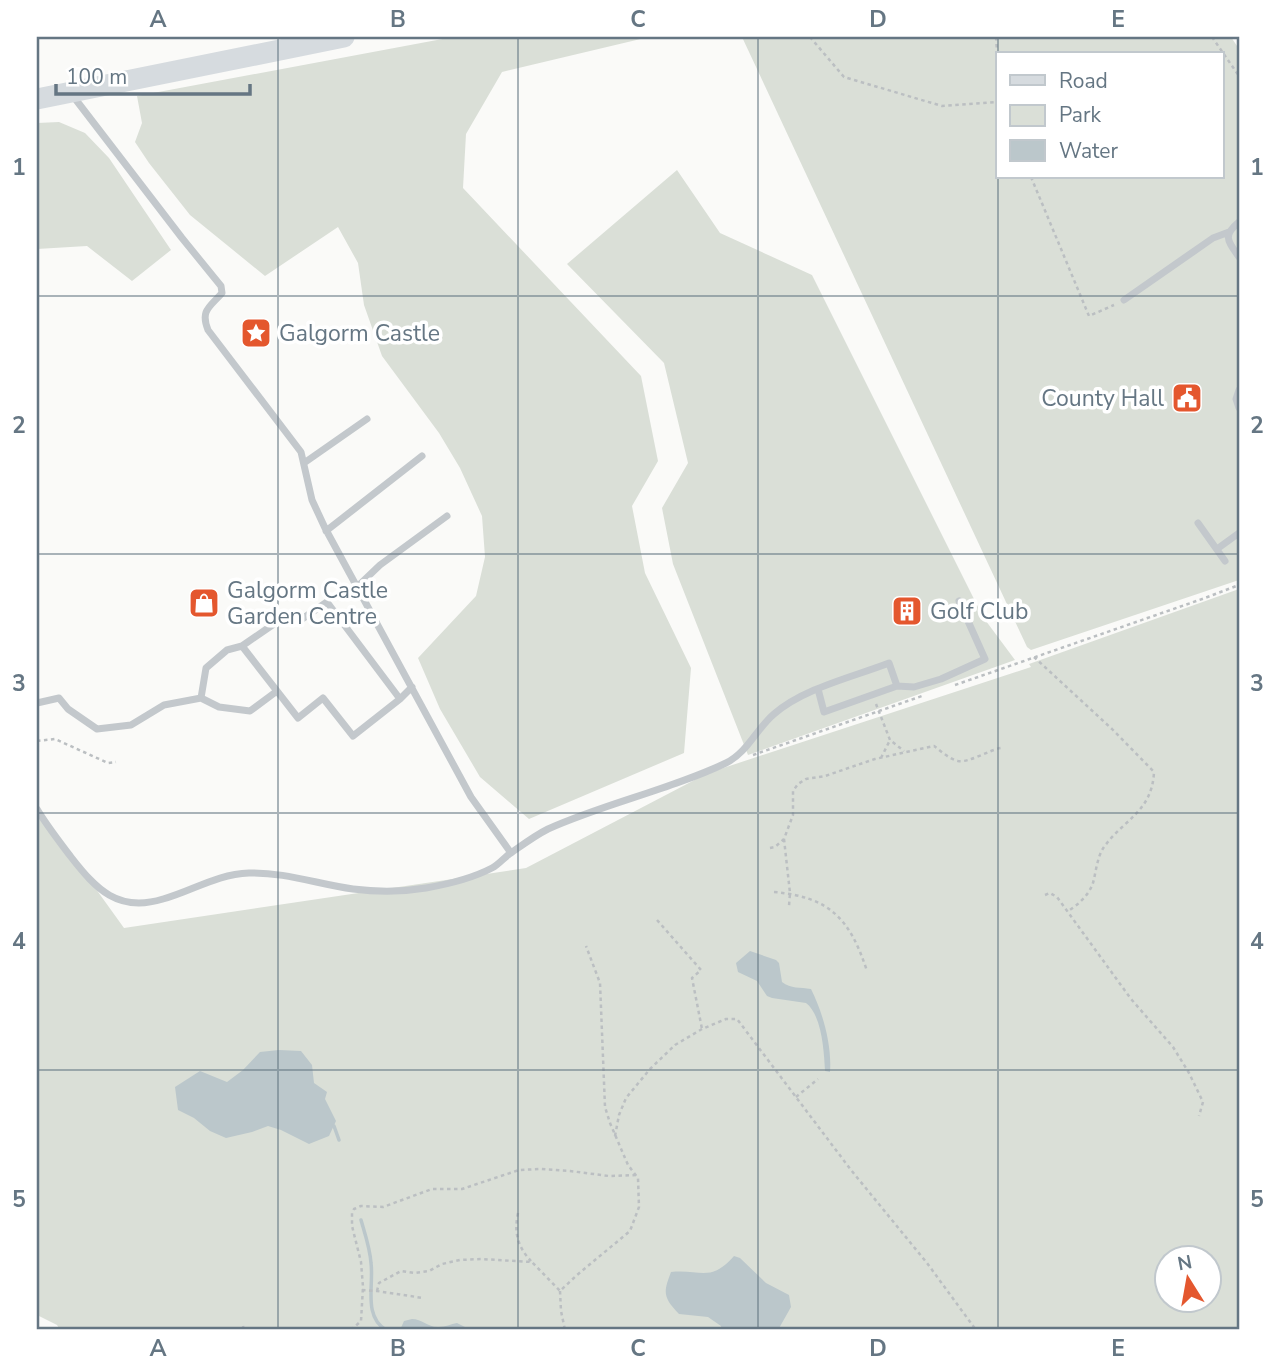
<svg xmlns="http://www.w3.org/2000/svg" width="1276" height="1367" viewBox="0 0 1276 1367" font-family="'Nunito Sans',sans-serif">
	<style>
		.green { fill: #dadfd7; fill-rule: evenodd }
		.water { fill: #bbc7cb }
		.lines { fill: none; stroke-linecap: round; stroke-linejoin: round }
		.stream { stroke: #bbc7cb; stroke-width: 3.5 }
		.path { stroke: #bbbfc2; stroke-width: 2.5; stroke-dasharray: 3.5 3.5; stroke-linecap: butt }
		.service { stroke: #c3c8cc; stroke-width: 7 }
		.primary { stroke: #d6dbdf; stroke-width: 21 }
		.grid { fill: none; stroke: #657683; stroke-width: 2; stroke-opacity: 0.55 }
		.labels { text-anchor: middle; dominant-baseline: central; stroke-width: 7; stroke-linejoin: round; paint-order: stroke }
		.poi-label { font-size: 23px; fill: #657683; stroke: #fff; text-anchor: start }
		.neatline { fill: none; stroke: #657683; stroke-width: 2.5 }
		.grid-label { font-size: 23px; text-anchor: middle; font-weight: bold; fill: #657683 }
	</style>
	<rect width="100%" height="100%" fill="#fafaf8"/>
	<!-- green -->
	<path class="green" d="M453 37H649L502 72 466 134 463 188 641 376 658 461 632 506 645 573 691 668 684 753 529 819 480 777 440 709 418 658 476 596 485 557 482 516 460 468 439 433 382 356 364 305 358 263 338 227 265 276 190 215 149 163 135 142 142 123 137 96Z
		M742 37H1231L1239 49V580L1031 650 1027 647ZM998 54H1222V177H998Z
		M59 122 85 133 109 158 171 250 132 281 87 246 37 249V123Z
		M677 170 720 233 812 275 983 617 1015 660 748 755 673 564 662 508 688 463 664 363 567 264Z
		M1239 589V1330H60L57 1325 37 1315V807L124 928 526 868 708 773 1031 667 1029 664ZM1168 1258H1210V1300H1168Z"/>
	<!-- water -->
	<path class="water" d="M750 951 776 960 779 963 782 982C791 989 800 987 811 989 823 1013 832 1045 830 1072L825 1071C824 1052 822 1015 806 1003L772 998 767 996 757 981 738 972 736 963Z
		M279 1050 301 1051 312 1065 314 1083 327 1092 325 1099 336 1121 329 1136 309 1144 281 1130 268 1126 252 1132 226 1138 210 1131 194 1118 178 1110 175 1087 200 1071 227 1082 243 1070 260 1052Z
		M734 1256 740 1258 766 1283 789 1295 791 1307 778 1330H722L721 1326 708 1317 679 1314C663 1297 663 1293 671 1272 701 1269 710 1283 734 1256Z
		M412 1319C422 1319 429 1328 439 1327 445 1327 451 1324 457 1323L467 1328V1330H400L404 1321Z"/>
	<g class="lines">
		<!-- stream -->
		<path class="stream" d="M334 1126 339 1140
			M361 1220C365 1234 370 1248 371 1263 374 1285 363 1316 386 1330"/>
		<!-- path -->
		<path class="path" d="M810 37 844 77 942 106 998 102
			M996 37 998 67
			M1212 37 1239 76
			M1031 177 1089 316 1114 305
			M1034 657 1112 729 1154 772C1152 812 1124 819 1104 847 1097 857 1096 872 1093 883 1089 895 1078 905 1068 911
			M955 685 1205 598 1239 585
			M876 704 890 740 904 751
			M37 741 55 739 108 763 116 762
			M753 755 922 696
			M881 758 890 740
			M784 839 790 893 789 906
			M770 848 775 847 784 839 793 815V791L798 784 806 779 825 776 875 759 934 746C941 751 949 759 958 761 969 763 989 750 1001 748
			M774 892C830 897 850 919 867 971
			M1045 895 1050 893 1057 897 1131 999 1173 1047 1189 1073 1203 1102 1199 1116
			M657 920 701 970 692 978 702 1029
			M796 1097 818 1079
			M615 1136 619 1115 626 1098 650 1069 675 1045 702 1029 726 1019H737L851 1170 927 1263 976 1330
			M518 1213C514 1232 517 1246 531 1261
			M362 1290 377 1291 423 1298
			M377 1291 379 1283 401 1271 414 1273 429 1271 442 1264 460 1260 481 1259 532 1262 560 1291 577 1275 630 1231 639 1207 638 1178 628 1165 610 1123 605 1107 600 983 586 946
			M560 1291 561 1311 565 1330
			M243 1326 244 1330
			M351 1330 361 1321 363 1287 361 1262 352 1226V1213L354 1209 361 1206 383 1207 432 1189H462L519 1170 541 1169 570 1171 609 1176 636 1175"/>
		<!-- service -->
		<path class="service" d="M73 96 182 238 221 286 222 293C210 307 200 310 208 330L301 452 312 500 325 528 471 797 511 853
			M1239 222C1222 236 1228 241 1239 257
			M1124 300 1213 238 1229 232
			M1239 390 1236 399 1239 408
			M304 463 367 419
			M1198 523 1225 561
			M326 531 422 456
			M1217 549 1239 533
			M357 587 380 565 447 516
			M242 646 284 617 302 619 327 602 400 699
			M818 689 824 712 897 686
			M201 698 219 707 250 711 277 691
			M37 703 59 698 68 709 97 729 131 725 164 705 201 698 206 668 227 650 242 646 298 718 323 698 353 736 400 699 412 687
			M37 809C47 826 59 841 71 857 96 889 118 913 163 899 192 891 217 874 249 873 285 872 317 884 353 889 377 892 402 892 426 888 449 884 471 879 492 868 498 865 503 859 508 855 521 846 534 836 548 829 606 803 669 790 726 763 748 752 756 729 774 714 804 688 853 677 889 663L897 686 914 687 941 679 985 659 959 601"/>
		<!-- primary -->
		<path class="primary" d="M37 99 344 37"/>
	</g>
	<!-- grid -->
	<path class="grid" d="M278 37V1330M518 37V1330M758 37V1330M998 37V1330M37 296H1239M37 554H1239M37 813H1239M37 1070H1239"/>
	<!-- icons -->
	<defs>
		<g id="sight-square" transform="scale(1.575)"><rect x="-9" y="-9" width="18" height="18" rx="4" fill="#e4572e" stroke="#fff"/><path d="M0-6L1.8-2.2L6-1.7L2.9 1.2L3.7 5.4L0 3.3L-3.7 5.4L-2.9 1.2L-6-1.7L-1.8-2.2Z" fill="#fff"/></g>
		<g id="civic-square" transform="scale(1.575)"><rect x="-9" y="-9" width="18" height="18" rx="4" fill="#e4572e" stroke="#fff"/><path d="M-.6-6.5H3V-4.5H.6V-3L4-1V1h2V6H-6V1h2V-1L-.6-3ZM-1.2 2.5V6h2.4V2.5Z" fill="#fff"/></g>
		<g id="shop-square" transform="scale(1.575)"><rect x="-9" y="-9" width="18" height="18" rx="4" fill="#e4572e" stroke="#fff"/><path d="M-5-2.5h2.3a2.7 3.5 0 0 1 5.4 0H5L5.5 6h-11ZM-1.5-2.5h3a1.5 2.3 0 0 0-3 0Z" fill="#fff"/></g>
		<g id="building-square" transform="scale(1.575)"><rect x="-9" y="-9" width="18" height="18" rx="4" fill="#e4572e" stroke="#fff"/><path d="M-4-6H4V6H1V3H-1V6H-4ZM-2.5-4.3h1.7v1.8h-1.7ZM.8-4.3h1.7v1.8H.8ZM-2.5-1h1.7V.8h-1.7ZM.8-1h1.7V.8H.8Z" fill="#fff"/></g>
	</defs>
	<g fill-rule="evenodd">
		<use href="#sight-square" x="256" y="333"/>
		<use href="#civic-square" x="1187" y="398"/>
		<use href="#shop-square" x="204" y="603"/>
		<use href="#building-square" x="907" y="611"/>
	</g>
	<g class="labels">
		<!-- poi labels -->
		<g class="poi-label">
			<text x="279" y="333">Galgorm Castle</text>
			<text x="1164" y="398" text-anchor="end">County Hall</text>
			<text x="227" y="590">Galgorm Castle<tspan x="227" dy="26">Garden Centre</tspan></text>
			<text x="930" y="611">Golf Club</text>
		</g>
	</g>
	<!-- border -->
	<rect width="1276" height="1367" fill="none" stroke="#ffffff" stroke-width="77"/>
	<!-- legend -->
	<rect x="996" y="52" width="228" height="126" fill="#ffffff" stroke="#c1c8cd" stroke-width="2"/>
	<rect x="1010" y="75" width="35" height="10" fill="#d6dbdf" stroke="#c1c8cd" stroke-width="2"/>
	<text x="1059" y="88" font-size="21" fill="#657683">Road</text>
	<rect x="1010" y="105" width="35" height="21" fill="#dadfd7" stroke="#c1c8cd" stroke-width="2"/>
	<text x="1059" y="122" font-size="21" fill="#657683">Park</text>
	<rect x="1010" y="140" width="35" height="21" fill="#bbc7cb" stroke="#c1c8cd" stroke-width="2"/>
	<text x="1059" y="158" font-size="21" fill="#657683">Water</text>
	<!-- north arrow -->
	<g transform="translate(1188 1279) rotate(349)"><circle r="33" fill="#ffffff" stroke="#c1c8cd" stroke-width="2"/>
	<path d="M0-5L12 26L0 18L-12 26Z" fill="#e4572e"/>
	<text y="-10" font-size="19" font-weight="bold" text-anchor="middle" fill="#657683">N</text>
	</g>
	<!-- scale -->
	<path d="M56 84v10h194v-10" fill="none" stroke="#657683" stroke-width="3.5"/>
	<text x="66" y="84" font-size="21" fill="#657683" stroke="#ffffff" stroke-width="5" paint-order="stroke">100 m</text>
	<rect x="38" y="38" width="1200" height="1290" class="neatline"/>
	<g class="grid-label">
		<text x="158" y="27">A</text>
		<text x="398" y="27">B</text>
		<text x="638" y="27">C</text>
		<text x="878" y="27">D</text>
		<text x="1118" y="27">E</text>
		<text x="19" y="175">1</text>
		<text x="1257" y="175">1</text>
		<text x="19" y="433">2</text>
		<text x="1257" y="433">2</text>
		<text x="19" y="691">3</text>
		<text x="1257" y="691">3</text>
		<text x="19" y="949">4</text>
		<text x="1257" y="949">4</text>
		<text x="19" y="1207">5</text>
		<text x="1257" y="1207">5</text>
		<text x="158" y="1356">A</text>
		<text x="398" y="1356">B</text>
		<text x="638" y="1356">C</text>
		<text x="878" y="1356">D</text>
		<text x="1118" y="1356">E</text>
	</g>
</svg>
